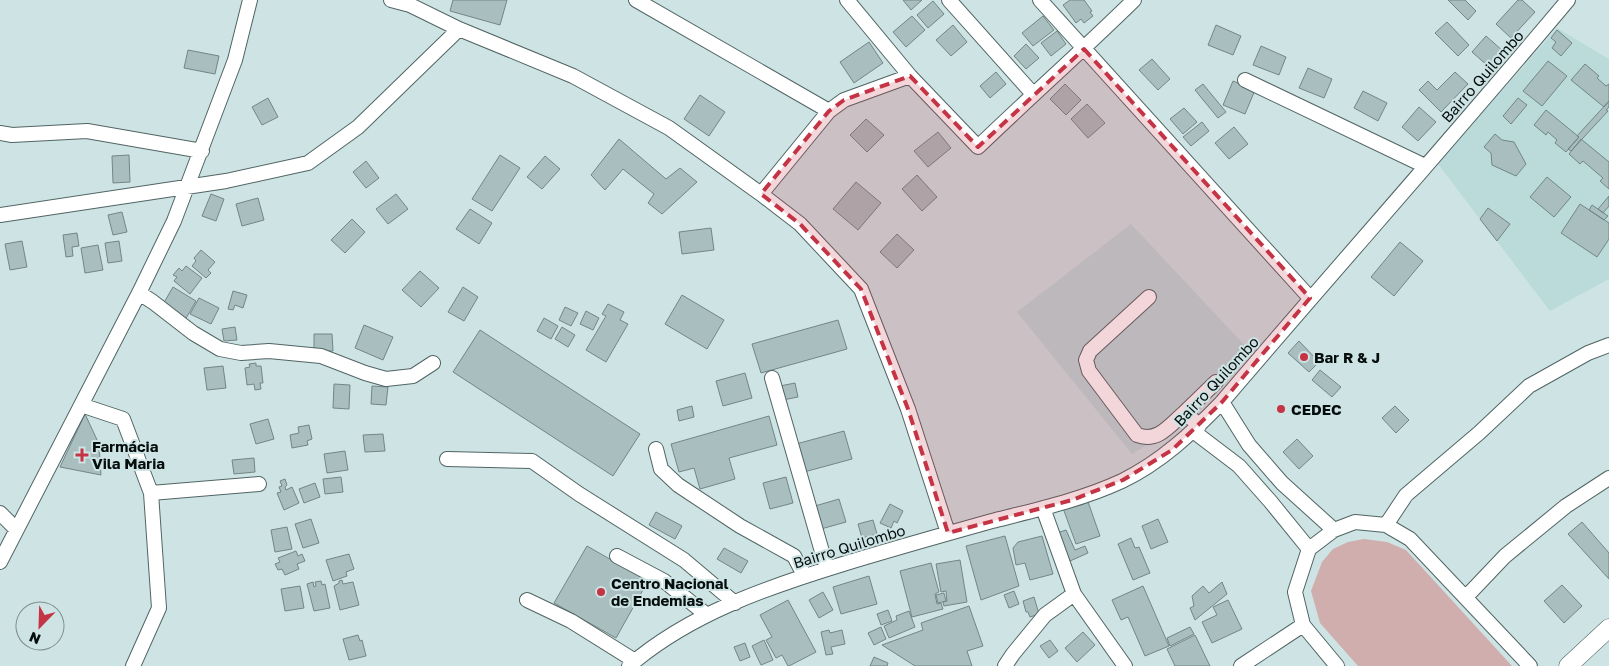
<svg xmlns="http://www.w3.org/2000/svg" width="1609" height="666" viewBox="0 0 1609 666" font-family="'Golos Text',sans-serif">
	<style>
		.built { fill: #bbdada }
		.garden { fill: #cfaead }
		.building { fill: #a9bebe; stroke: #728686 }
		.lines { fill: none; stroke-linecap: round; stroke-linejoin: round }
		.minor-casing { stroke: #516464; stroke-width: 16 }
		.major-casing { stroke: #516464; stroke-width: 19 }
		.minor { stroke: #fff; stroke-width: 14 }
		.major { stroke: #fff; stroke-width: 18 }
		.marked { fill: #c43445; fill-opacity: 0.2; stroke: #c43445; stroke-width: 4; stroke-dasharray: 10 6; stroke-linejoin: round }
		.poi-dot { fill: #c43445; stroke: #cee4e4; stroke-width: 2 }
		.labels { text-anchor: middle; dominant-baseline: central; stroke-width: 4; stroke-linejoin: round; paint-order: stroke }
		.street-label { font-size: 15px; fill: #060d0d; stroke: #cee4e4 }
		.poi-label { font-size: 15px; font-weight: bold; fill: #060d0d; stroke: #cee4e4; text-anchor: start }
	</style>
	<rect width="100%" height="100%" fill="#cee4e4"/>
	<!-- built -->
	<path class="built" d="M1557 28 1609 59V279L1550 311 1438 164Z
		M1131 224 1249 350 1230 377 1214 395 1178 426 1132 454 1017 312Z"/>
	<!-- garden -->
	<path class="garden" d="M1364 539 1387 542 1406 550 1512 666H1358L1320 623 1311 591 1322 562 1333 549 1348 542Z"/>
	<!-- building -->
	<path class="building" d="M453 0H507L500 25 450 11Z
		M903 0H922L911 10Z
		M1070 0H1084L1092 11 1090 12 1093 16 1084 23 1081 19 1076 23 1063 5Z
		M1448 0H1465L1476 11 1468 20Z
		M1518 0H1522L1535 12 1511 38 1496 24Z
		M933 1 944 14 928 28 917 15Z
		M912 16 925 30 906 47 893 32Z
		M1043 16 1054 30 1033 46 1022 33Z
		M1447 22 1469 45 1458 56 1435 33Z
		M953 25 967 42 951 56 936 40Z
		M1216 25 1241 36 1233 55 1208 45Z
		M1557 30 1572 43 1561 56 1552 48 1556 42 1551 38Z
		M1057 31 1066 44 1051 56 1041 43Z
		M1486 36 1503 51 1489 67 1472 52Z
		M869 42 883 63 854 83 840 62Z
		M1026 44 1039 58 1026 69 1014 56Z
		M1261 46 1286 57 1279 75 1253 65Z
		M188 50 219 56 215 74 184 68Z
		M1152 59 1170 79 1158 90 1139 70Z
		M1548 61 1567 76 1542 106 1523 91Z
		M1585 64 1599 76 1597 78 1606 86 1609 84V101L1604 107 1571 80Z
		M1308 68 1332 79 1324 98 1299 88Z
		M996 72 1006 84 990 98 980 86Z
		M1455 72 1468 84 1441 112 1419 90 1428 81 1437 90Z
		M1233 81 1255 90 1245 114 1223 105Z
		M1065 84 1081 100 1066 115 1050 99Z
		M1203 84 1226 112 1218 118 1195 90Z
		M1363 91 1387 103 1378 121 1354 108Z
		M700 95 725 112 709 136 684 119Z
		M268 98 278 117 262 125 252 107Z
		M1518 98 1527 105 1511 124 1503 116Z
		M1609 101V107L1606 110 1608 111 1571 151 1568 149 1579 137 1577 136Z
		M1087 104 1105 123 1088 138 1071 119Z
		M1419 107 1436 122 1418 141 1402 127Z
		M1184 108 1197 122 1183 134 1170 119Z
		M1546 110 1579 137 1566 152 1555 143 1557 140 1548 132 1546 135 1534 125Z
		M866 119 884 135 867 152 850 135Z
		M1202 122 1209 131 1191 146 1183 137Z
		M1234 127 1248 144 1229 159 1215 143Z
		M938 132 951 148 928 167 914 151Z
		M1495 134 1502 140 1514 142 1526 164 1516 176 1492 165 1491 153 1484 147Z
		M619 139 666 179 680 168 697 182 662 214 648 203 654 194 623 169 605 190 591 175Z
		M1581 139 1609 162V189L1600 181 1603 178 1583 161 1580 164 1569 154Z
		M129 155 130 182 113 183 112 156Z
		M500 155 520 168 492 211 472 199Z
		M545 156 560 169 542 189 527 177Z
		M366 161 379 178 366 188 353 172Z
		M917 175 937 197 922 211 902 189Z
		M1547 177 1571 197 1554 217 1530 197Z
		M856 182 881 203 858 230 833 209Z
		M211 194 224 199 216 221 202 216Z
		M396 194 408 209 388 224 376 209Z
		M1609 196V206L1603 213 1598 209Z
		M258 198 264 220 242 226 236 204Z
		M1580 204 1609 223V239L1597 257 1561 233Z
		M1592 205 1608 216 1604 220 1589 210Z
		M1488 208 1510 224 1497 241 1480 219Z
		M470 209 492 223 479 244 456 229Z
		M122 212 127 232 113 235 108 215Z
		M352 219 365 232 345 253 331 240Z
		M711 228 714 250 682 254 679 232Z
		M77 233 79 246 72 247 73 256 66 257 63 235Z
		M897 234 914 250 897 268 880 252Z
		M22 241 27 267 10 270 5 244Z
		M119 241 122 261 108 263 105 243Z
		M1400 242 1423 261 1394 296 1371 277Z
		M98 245 103 270 85 273 81 248Z
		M201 250 215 262 208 270 211 273 206 278 192 266 196 261 194 258Z
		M186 266 202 278 190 294 174 281 177 277 173 275 179 268 182 271Z
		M420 271 439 288 421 307 402 290Z
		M173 287 196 301 185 320 162 306Z
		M463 287 478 297 464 321 448 312Z
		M233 291 247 295 243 308 235 305 233 310 228 309Z
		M682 295 724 320 707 349 665 324Z
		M199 298 219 308 211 324 190 314Z
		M608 304 624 312 620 320 628 324 606 362 586 350 606 316 602 314Z
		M565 307 578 313 571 326 559 320Z
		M586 311 599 318 593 330 580 324Z
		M544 318 558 326 551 339 537 331Z
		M838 320 847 349 761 373 752 344Z
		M364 325 393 337 383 360 355 348Z
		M235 327 237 340 224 341 222 329Z
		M562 327 575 335 568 347 555 339Z
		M480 330 640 434 613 476 453 372Z
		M314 334H332L333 351H314Z
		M1299 341 1319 362 1309 372 1288 353Z
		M256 363V366H261L263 383H260L261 389 255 390 254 384 247 385 245 368 250 367 249 364Z
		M223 366 226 388 207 390 204 368Z
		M1320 370 1341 387 1332 397 1312 380Z
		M745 373 752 398 723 406 716 381Z
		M795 383 798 397 783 400 780 386Z
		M334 384 350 385 349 409 333 408Z
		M372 386 388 387 386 405 371 404Z
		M692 406 694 417 679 421 677 410Z
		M1395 406 1409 420 1396 433 1382 418Z
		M85 414 99 444 101 475 60 467Z
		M769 416 777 445 729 458 735 479 700 489 694 468 679 472 671 444Z
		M268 419 274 439 256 444 250 424Z
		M309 425 312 439 307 441 308 445 292 448 290 435 299 433 298 427Z
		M844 431 852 459 804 472 796 444Z
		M383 434 385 451 365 452 363 435Z
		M1297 439 1313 456 1299 469 1283 452Z
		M345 451 348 470 327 473 324 454Z
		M254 458 255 472 234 474 232 460Z
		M341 477 343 492 325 494 323 479Z
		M786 477 793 503 770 509 763 483Z
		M285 479 287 485 285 487 286 490 292 487 299 503 284 510 277 493 281 492 279 487 282 486 280 481Z
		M315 483 320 497 304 503 299 489Z
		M839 499 846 522 821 529 815 506Z
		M1087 499 1100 536 1076 544 1063 508Z
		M890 504 903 511 897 523 894 521 891 528 880 523Z
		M656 512 682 526 675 539 649 525Z
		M311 519 319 543 303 548 295 524Z
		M1158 519 1168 542 1151 549 1142 526Z
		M873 520 877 534 862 538 858 524Z
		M1582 522 1609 553V579L1568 534Z
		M287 527 292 549 275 552 271 530Z
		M1066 530 1075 550 1085 546 1088 553 1070 561 1057 533Z
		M1005 536 1019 586 981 600 966 546Z
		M1042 536 1053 574 1030 580 1025 563 1016 565 1013 548 1018 542Z
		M1131 538 1135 548 1139 547 1150 573 1133 580 1118 544Z
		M587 546 648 581 616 638 554 603Z
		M724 548 748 561 741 573 717 559Z
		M296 551 298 556 302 554 305 561 297 564 299 569 285 575 282 569 278 570 275 564 280 562 278 558Z
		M349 554 354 569 346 572 347 576 333 581 326 560Z
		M960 560 967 602 944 606 943 602 947 601 946 591 941 592 936 564Z
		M931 563 939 592 935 594 937 604 941 603 943 609 912 617 900 571Z
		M869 576 877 604 841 614 833 587Z
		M342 580 343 584 353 582 359 605 340 610 334 586 339 583V581Z
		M321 581 322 585 325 584 330 608 314 611 307 584 313 582 314 587 316 586 315 582Z
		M1222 582 1227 594 1195 620 1190 608 1194 606 1192 596 1203 586 1209 593Z
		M1562 585 1582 606 1564 623 1544 601Z
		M300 586 304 608 285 611 281 589Z
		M1143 586 1169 646 1145 656 1128 617 1121 620 1112 600Z
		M1014 591 1019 604 1009 608 1004 595Z
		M823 592 833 610 819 618 809 600Z
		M944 593 946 601 938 603 936 595Z
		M1034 597 1039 614 1030 617 1028 612H1026L1023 601Z
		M788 600 816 652 789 666H788L782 655 776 658 766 640 772 637 760 615Z
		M1228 600 1242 629 1212 643 1202 622 1217 615 1213 607Z
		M969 606 983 646 967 651 972 666H915L882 645 923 630 921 623Z
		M888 610 892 621 881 625 877 614Z
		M909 611 915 627 889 638 884 626 897 620 896 616Z
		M881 627 886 639 874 645 868 633Z
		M1190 627 1194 634 1170 646 1167 638Z
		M829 630 830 633 842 630 845 644 831 647 833 654 826 655 821 632Z
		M1083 632 1095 645 1077 662 1065 648Z
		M358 635 360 641 362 640 366 656 349 660 343 639Z
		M1195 635 1210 666H1175L1167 649Z
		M764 640 773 660 761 665 752 646Z
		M1050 640 1058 651 1049 658 1040 646Z
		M745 643 750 657 740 661 734 647Z
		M874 657 888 663 887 666H870Z"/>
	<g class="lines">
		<!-- minor casing -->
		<g class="minor-casing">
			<path id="minor" d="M391 0 410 5 459 29
				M636 0 829 111
				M847 0 910 76 978 147C1030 97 1083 50 1134 0
				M949 0 1033 94
				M1040 0 1310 298
				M1245 80 1425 166
				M0 133 12 135 87 131 202 151
				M761 194 829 111 844 100 910 76
				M0 215 226 181 308 163 358 127 459 29 573 76 669 128 761 194 800 224 861 289 908 409 948 533
				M139 293 153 302 193 333 220 349 241 353 269 351 321 356 365 373 386 379 413 376 433 363
				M1149 297 1090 351 1086 360 1089 371 1137 435C1158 443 1170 425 1185 412L1199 426
				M772 378 827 569
				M1222 402 1249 445 1282 483 1334 530
				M81 405 123 419 151 493 159 608 133 666
				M1185 412 1216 382
				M1193 431 1239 466 1270 501 1309 549
				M656 449 661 469 678 485 740 526 794 556 804 575
				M447 459 532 461 579 494 684 560 735 603
				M151 493 259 484
				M1043 508 1074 594 1125 666
				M0 513 16 529
				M1386 525 1406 495 1479 433 1529 386 1588 353 1609 345
				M617 556 664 581 707 615
				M0 562 139 293 174 221 235 60 250 0
				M1466 597 1505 556 1566 506 1609 478
				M527 600 571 621 635 661
				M629 666C689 614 768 587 843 564 892 549 942 535 992 521 1036 510 1081 500 1122 481 1161 462 1192 433 1222 402 1337 267 1455 135 1568 0
				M1005 666 1013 654 1045 615 1074 594
				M1241 666 1303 625
				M1337 666 1303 625 1295 592 1309 549 1334 530 1355 522 1386 525 1410 539 1530 666"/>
		</g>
		<!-- major casing -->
		<g class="major-casing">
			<path id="major" d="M1568 666 1609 628"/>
		</g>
		<!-- minor -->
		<use href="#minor" class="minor"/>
		<!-- major -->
		<use href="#major" class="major"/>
	</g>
	<!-- marked area -->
	<path class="marked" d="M1084 49 1310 298 1222 402 1172 450 1123 480 1072 500 948 533 908 409 861 289 800 224 761 194 829 111 844 100 910 76 978 147Z"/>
	<!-- markers -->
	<g class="poi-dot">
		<circle cx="1304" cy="357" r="5"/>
		<circle cx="1281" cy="409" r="5"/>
		<path d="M79.5 447.5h5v5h5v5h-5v5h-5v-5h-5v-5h5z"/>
		<circle cx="601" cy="592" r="5"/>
	</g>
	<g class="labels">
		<!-- street labels -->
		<g class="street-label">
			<text transform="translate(1482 76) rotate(-49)">Bairro Quilombo</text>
			<text transform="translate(1216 381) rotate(-47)">Bairro Quilombo</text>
			<text transform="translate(849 546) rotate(-17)">Bairro Quilombo</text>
		</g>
		<!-- poi labels -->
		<g class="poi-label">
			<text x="1314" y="357">Bar R &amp; J</text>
			<text x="1291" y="409">CEDEC</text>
			<text x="92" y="446">Farmácia<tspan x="92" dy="17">Vila Maria</tspan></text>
			<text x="611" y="583">Centro Nacional<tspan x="611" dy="17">de Endemias</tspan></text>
		</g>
	</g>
	<!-- north arrow -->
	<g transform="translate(40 626) rotate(203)"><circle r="24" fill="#cee4e4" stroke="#7e8e8e"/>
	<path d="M0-4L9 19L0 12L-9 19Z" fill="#c43445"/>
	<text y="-8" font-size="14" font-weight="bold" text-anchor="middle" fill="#060d0d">N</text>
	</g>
</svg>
